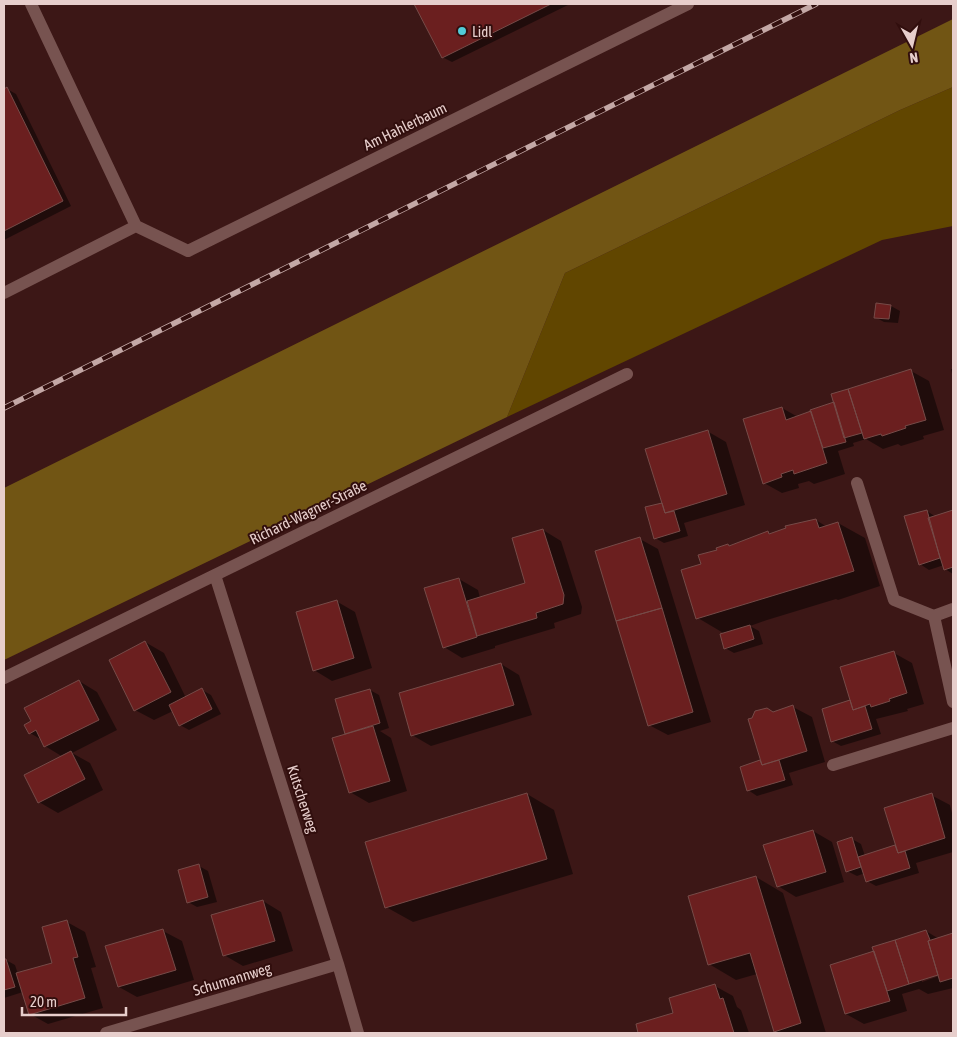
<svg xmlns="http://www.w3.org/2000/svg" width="957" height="1037" viewBox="0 0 957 1037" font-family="'Asap Condensed',sans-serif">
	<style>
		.green { fill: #614600 }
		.forest { fill: #715514 }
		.shadow { fill: #0007; fill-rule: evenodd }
		.building { fill: #6b1f1f; stroke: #764b48 }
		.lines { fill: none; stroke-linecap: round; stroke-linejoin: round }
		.minor { stroke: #775350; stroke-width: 12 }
		.rail-casing { stroke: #c4a8a6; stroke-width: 5.5 }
		.rail { stroke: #310e0d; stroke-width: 4; stroke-dasharray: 11; stroke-linecap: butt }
		.poi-dot { fill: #52cbd7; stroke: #310e0d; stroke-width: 2 }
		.labels { text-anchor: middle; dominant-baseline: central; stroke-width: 4; stroke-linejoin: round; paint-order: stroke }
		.poi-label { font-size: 15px; fill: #e7cecc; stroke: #310e0d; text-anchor: start }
		.street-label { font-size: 15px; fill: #e7cecc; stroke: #310e0d }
	</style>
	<rect width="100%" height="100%" fill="#3c1716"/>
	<!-- green -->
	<path class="green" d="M953 87V226L882 240 507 417 565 273 900 110Z"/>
	<!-- forest -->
	<path class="forest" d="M953 19V87L900 110 565 273 507 417 4 660V488Z"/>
	<!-- shadow -->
	<path class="shadow" d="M415 4H570L452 62 442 57Z
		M7 89 16 94 71 206 4 240V90Z
		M891 306 900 311 898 323 884 322 875 317Z
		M951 369H953V378Z
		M911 371 929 381 944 430 923 436 924 439 901 446 898 444 883 449 866 439 853 443 854 446 838 451 845 474 814 484 809 481 798 484 799 488 782 493 764 483 782 408 798 417 835 403 833 395Z
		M707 431 726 442 745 505 684 523 688 536 664 543 655 538 664 505Z
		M927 511 936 517 953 511V574L945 569 944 565 929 570 920 564Z
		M816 520 827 527 838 523 865 538 880 586 838 600 836 599 767 620 750 626 759 631 763 644 734 653 725 648V634L698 618 702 565 718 551 728 545 730 546 768 533 771 534Z
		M543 530 561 541 582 607 581 614 554 623 555 628 495 646V648L462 658 444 647 459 579 478 590 480 598 527 584Z
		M640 539 658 549 711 722 668 735 649 725Z
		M336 601 355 612 372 668 332 681 314 670Z
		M145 642 164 653 186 698 202 690 211 695 221 714 189 730 180 725 173 711 154 720 135 710Z
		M894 653 912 663 924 704 907 709 908 711 876 719 881 734 841 746 832 741 852 701Z
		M501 664 519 675 532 715 431 746 412 735Z
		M79 681 97 692 117 730 72 753 90 763 103 790 58 813 39 802 63 757 45 746 42 740 30 733Z
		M370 690 379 695 389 728 380 731 391 738 407 791 369 803 350 792 348 735 346 733Z
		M793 707 812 717 825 762 789 773 793 785 757 796 748 790 760 762 763 763 773 713Z
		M527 794 554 810 573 874 413 922 386 907Z
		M931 795 950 805 953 817V852L916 863 919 873 876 886 867 881 865 873 857 876 847 871 852 839 861 844 865 856 895 847 898 848Z
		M813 831 832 842 844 882 796 897 778 886Z
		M199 866 208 871 217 902 197 907 188 902Z
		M756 877 783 893 826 1033H779L775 1031 757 974 736 980 709 964Z
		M263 901 281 912 293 951 243 966 224 955Z
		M67 922 85 932 96 967 91 968 103 1008 48 1024 30 1014 23 992 4 998V961L6 960 15 965 18 974 54 964Z
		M163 931 182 941 194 980 137 997 119 987Z
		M926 931 939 939 953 934V988L928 994 919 989 902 994 907 1011 864 1024 846 1014 876 952ZM944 972 945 974 922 982V979Z
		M715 986 733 996 737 1007 741 1010 749 1033H640L637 1025 675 1014Z"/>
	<!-- building -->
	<path class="building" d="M414 4H551L442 58Z
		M7 87 63 201 4 231V89Z
		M876 303 891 305 889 319 874 318Z
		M911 369 926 420 905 426 906 428 882 436 881 434 864 439 848 389Z
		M848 389 862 433 844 438 831 394Z
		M834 402 846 442 823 448 810 410Z
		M782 407 786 420 811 411 827 463 794 474 793 470 781 474 782 477 763 484 743 419Z
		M708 430 727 494 665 513 645 449Z
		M662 503 665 513 674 511 680 531 654 539 645 507Z
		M927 510 940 558 919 565 904 516Z
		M953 510V567L944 570 928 518Z
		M816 519 819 528 838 522 854 571 696 619 681 570 701 564 698 555 717 550 716 548 728 544 729 546 768 531 769 534 786 528 785 526Z
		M543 529 564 595 563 604 536 613 537 618 477 636 467 601 525 583 512 538Z
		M640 537 662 608 616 621 595 551Z
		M459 578 477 637 443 648 424 588Z
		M337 600 354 658 313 671 296 612Z
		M662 608 693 712 648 726 616 621Z
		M750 625 754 639 724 649 720 634Z
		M145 641 171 692 134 711 109 660Z
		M894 651 907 693 889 699 890 701 871 707 870 704 853 710 840 667Z
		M501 663 514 705 411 736 399 693Z
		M79 680 99 720 44 747 36 730 29 734 24 725 31 721 24 708Z
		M202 688 212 709 179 726 169 705Z
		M370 689 380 723 345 734 335 699Z
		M850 700 853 710 865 706 872 729 831 742 822 709Z
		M793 705 807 751 762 765 748 719 752 718 755 711 767 708 773 712Z
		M373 726 390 781 349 793 332 738Z
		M71 751 85 779 38 803 24 775Z
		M760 760 762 765 779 760 785 780 747 791 740 767Z
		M527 793 547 859 385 908 365 842Z
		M932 793 945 838 898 853 884 808Z
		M813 830 826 872 777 887 763 845Z
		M852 837 861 867 846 872 837 842Z
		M895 845 898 853 905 851 910 868 866 882 858 857Z
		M199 864 208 897 187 903 178 870Z
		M756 876 801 1023 774 1032 750 953 708 965 688 896Z
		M263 900 275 941 223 956 211 915Z
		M67 920 78 957 73 958 85 998 29 1015 16 973 52 963 42 927Z
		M163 929 176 970 118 987 105 946Z
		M926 930 930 940 928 941 938 975 909 984 895 940Z
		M953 933V978L940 982 928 941Z
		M895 940 909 984 887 991 872 947Z
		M874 951 890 1001 845 1014 830 965Z
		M4 959H6L15 987 4 990Z
		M715 984 720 999 723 998 734 1033H638L636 1024 673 1013 669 998Z"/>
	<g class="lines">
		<!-- minor -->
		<path class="minor" d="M31 4 136 226 188 251 688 4
			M4 293 136 226
			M857 483 894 600 934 616
			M215 575 338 964 358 1033
			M953 609 934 616 953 702
			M4 678 627 374
			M833 765 953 728
			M106 1033 338 964"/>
		<!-- rail casing -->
		<g class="rail-casing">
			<path id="rail" d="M4 408 816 4"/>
		</g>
		<!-- rail -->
		<use href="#rail" class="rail"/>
	</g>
	<!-- markers -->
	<circle class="poi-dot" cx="462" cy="31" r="5"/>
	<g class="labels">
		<!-- poi labels -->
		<g class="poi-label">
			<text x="472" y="31">Lidl</text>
		</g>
		<!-- street labels -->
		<g class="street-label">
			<text transform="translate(405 126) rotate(-26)">Am Hahlerbaum</text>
			<text transform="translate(308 512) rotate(-26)">Richard-Wagner-Straße</text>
			<text transform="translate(303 799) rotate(72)">Kutscherweg</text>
			<text transform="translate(232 979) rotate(-17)">Schumannweg</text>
		</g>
	</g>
	<!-- border -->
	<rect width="957" height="1037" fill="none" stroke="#e7cecc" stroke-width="10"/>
	<!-- north arrow -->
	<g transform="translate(912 45) rotate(172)" stroke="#310e0d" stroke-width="4" paint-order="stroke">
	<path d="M0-4L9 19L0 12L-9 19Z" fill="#e7cecc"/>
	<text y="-8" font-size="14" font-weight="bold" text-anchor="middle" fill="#e7cecc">N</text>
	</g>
	<!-- scale -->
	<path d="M22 1007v8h104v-8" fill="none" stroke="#e7cecc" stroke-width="2.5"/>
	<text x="30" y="1007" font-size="15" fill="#e7cecc" stroke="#310e0d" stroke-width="4" paint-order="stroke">20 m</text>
</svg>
